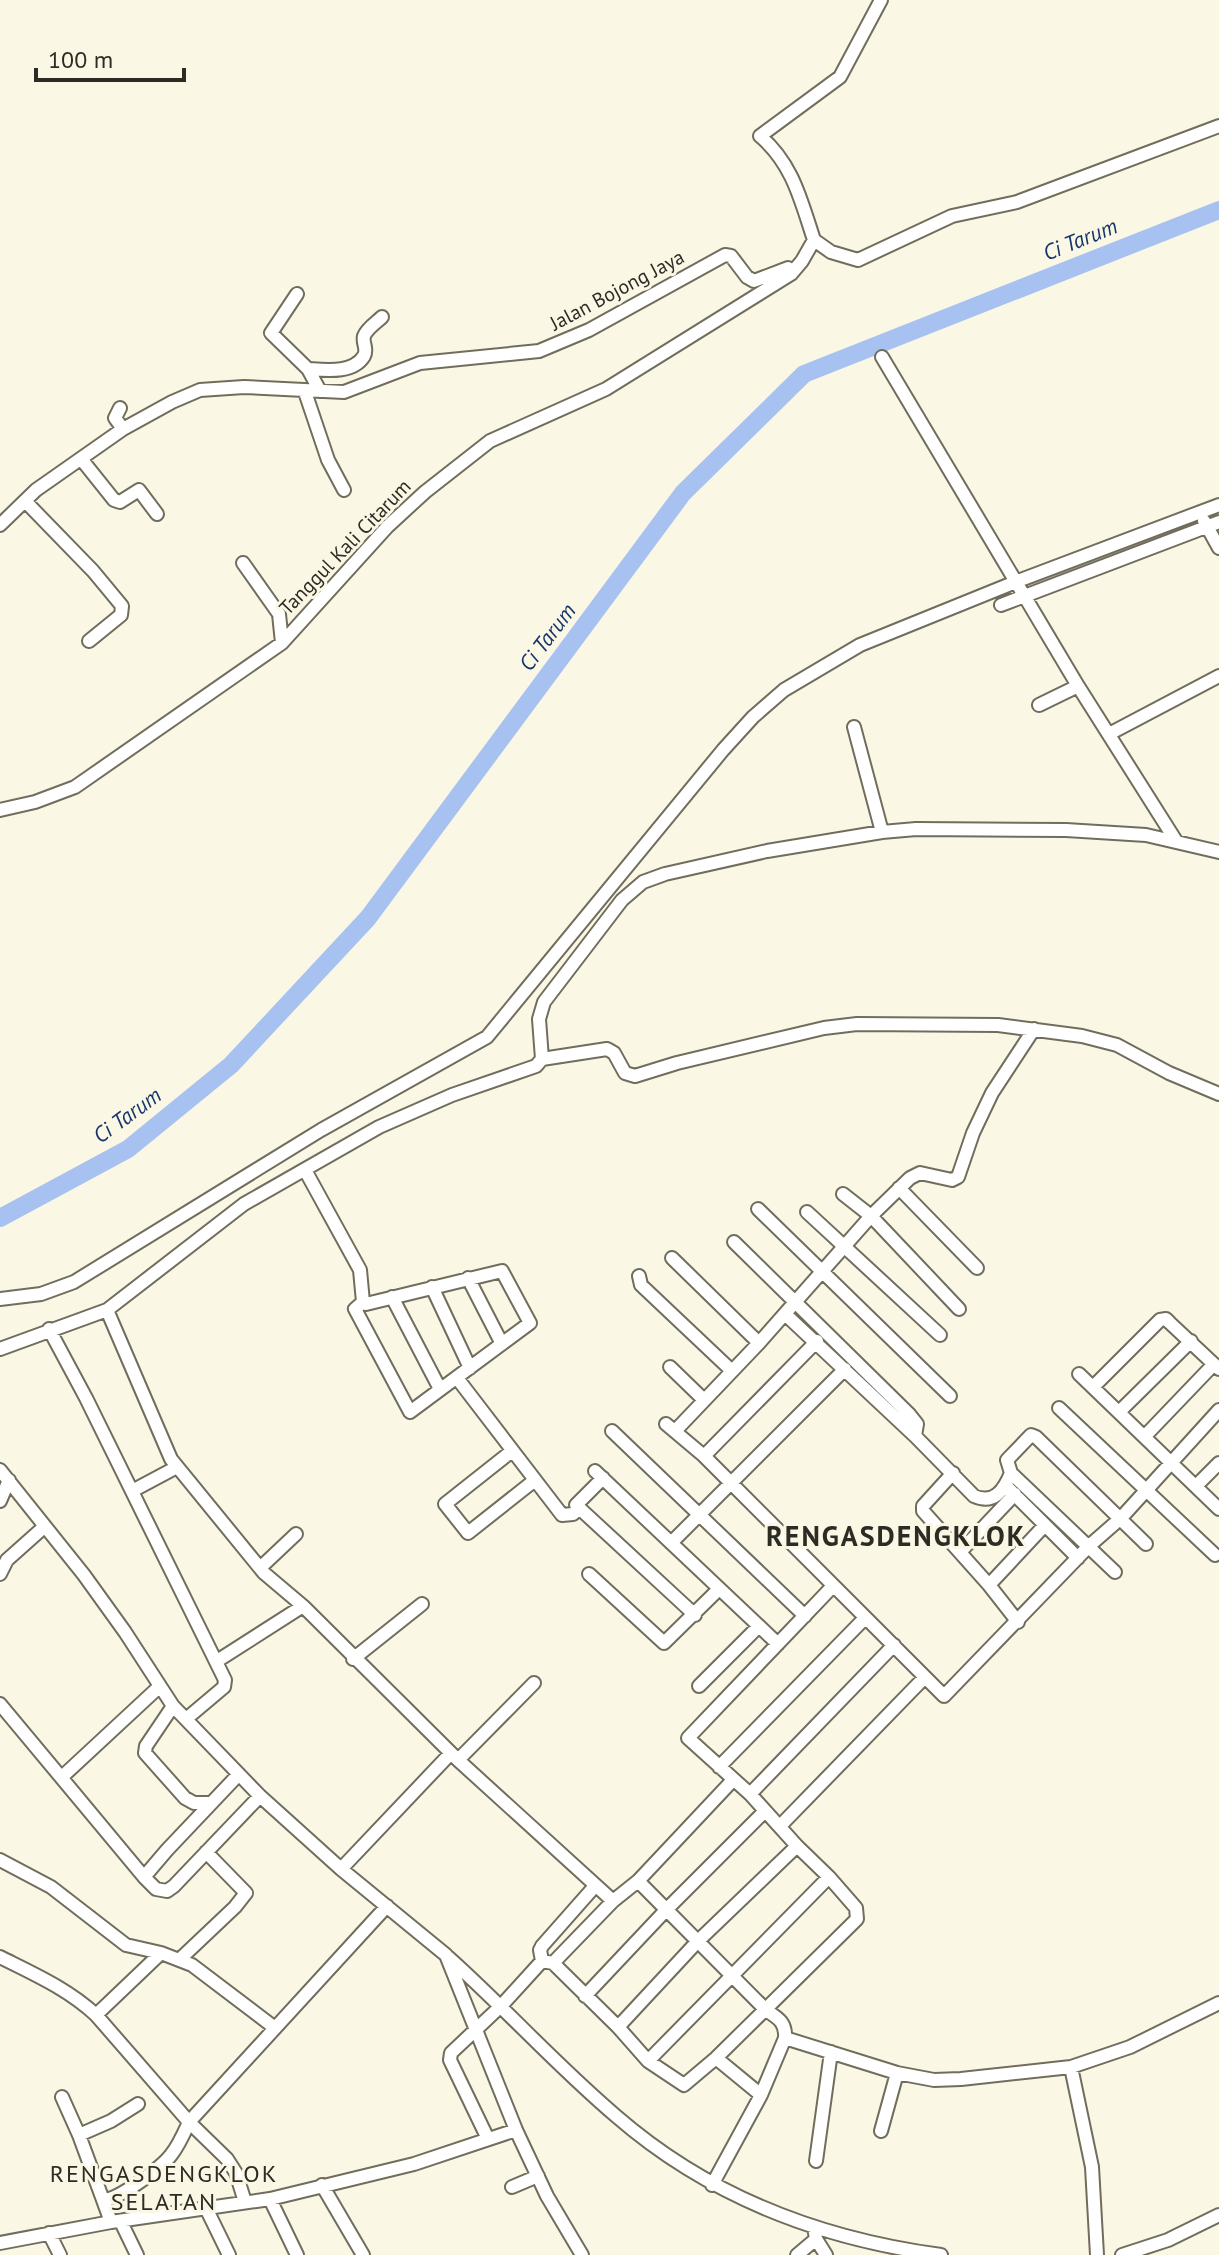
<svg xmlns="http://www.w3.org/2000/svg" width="1219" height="2255" viewBox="0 0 1219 2255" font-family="'PT Sans',sans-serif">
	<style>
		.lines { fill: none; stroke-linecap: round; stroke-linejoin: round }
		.river { stroke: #a7c2f0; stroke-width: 18 }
		.minor-casing { stroke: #716d5d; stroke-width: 16 }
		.minor { stroke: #fff; stroke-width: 12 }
		.labels { text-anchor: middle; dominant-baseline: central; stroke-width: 6; stroke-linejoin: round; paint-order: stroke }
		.street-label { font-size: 20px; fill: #2c2b24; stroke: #fbf7e5 }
		.water-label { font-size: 22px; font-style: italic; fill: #16356b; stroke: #fbf7e5 }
		.quarter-label { font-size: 24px; letter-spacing: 2px; fill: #2c2b24; stroke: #fbf7e5 }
		.district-label { font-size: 28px; font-weight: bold; letter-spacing: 2px; fill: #2c2b24; stroke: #fbf7e5 }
	</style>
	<rect width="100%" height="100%" fill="#fbf7e5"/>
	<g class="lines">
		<!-- river -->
		<path class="river" d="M0 1218 128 1149 231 1065 368 918 683 493 804 374 1219 210"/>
		<!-- minor casing -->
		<g class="minor-casing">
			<path id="minor" d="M814 240 831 252 858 260 952 216 1017 202 1219 126
				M297 294 271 333 308 369 320 391
				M882 357 1078 686 1176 841
				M308 369C325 370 353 374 364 356 368 349 362 343 364 336 367 328 377 322 382 317
				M305 392 328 460 344 490
				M120 408 115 418 123 429
				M82 460 114 500 120 502 139 490 157 514
				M25 501 93 571 122 606 121 615 89 641
				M1204 521 1219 548
				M0 525 36 490 123 429 172 402 200 390 244 387 344 392 420 363 539 351 589 330 725 255 731 256 747 277 754 281 788 268
				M243 563 279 614 282 643
				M1001 605 1219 522
				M1039 705 1078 686
				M854 727 882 832
				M1109 734 1219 676
				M0 810 35 802 75 787 282 643 388 526 425 492 490 441 606 389 791 274 802 261 814 240C801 201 793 164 760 136L840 77 881 0
				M542 1059 607 1049 614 1053 625 1073 635 1076 677 1063 824 1028 857 1024 998 1025 1082 1036 1117 1045 1169 1073 1219 1094
				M305 1170 360 1270 363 1302 366 1304 502 1271 530 1323 410 1412 355 1309 363 1302
				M899 1188 977 1268
				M843 1194 871 1216 959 1309
				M758 1209 950 1396
				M807 1212 940 1335
				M734 1242 909 1414 917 1424 915 1436
				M672 1258 759 1343
				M639 1276 641 1285 732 1371
				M468 1278 502 1344
				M432 1287 470 1368
				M392 1297 440 1389
				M0 1299 41 1294 74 1282 321 1130 487 1037 723 750 753 717 784 690 860 645 1018 581 1219 505
				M107 1310 171 1459 264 1573 303 1606 458 1760 613 1901
				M785 1314 915 1436 974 1496C994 1505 1004 1490 1011 1473L1007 1460 1031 1435 1036 1437 1146 1544
				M49 1329 86 1398 225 1680 224 1687 186 1719
				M0 1349 107 1310 244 1204 379 1127 452 1095 536 1066 542 1059 539 1019 544 1002 622 900 643 882 665 874 767 851 882 832 916 829 1066 830 1146 835 1219 852
				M670 1367 704 1400
				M1079 1374 1219 1509
				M457 1378 562 1515 573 1514 579 1508
				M1093 1387 1160 1320 1166 1319 1170 1323 1219 1369
				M1059 1408 1215 1555
				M1119 1412 1191 1341
				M666 1424 704 1456 944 1696 1089 1546 1121 1518 1219 1410
				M676 1430 759 1343 871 1216 910 1178 920 1173 952 1180 958 1177 973 1133 992 1093 1034 1029
				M612 1431 805 1616
				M1145 1436 1214 1364
				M512 1451 445 1504 468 1533 535 1480
				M704 1456 817 1341
				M0 1470 84 1575 125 1632 173 1706 260 1796 341 1869 446 1955 516 2130 547 2196 582 2255
				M595 1471 778 1644
				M953 1473 923 1506V1511L989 1585 1018 1622
				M1011 1473 1115 1572
				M603 1478 576 1505 695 1615
				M1006 1486 1078 1558
				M1196 1486 1219 1463
				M132 1491 177 1467
				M0 1501 9 1480
				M671 1543 845 1369
				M960 1552 1015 1494
				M260 1568 296 1534
				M0 1574 7 1560 44 1527
				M589 1574 664 1643 719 1589
				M989 1585 1045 1525
				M353 1659 422 1604
				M217 1661 303 1606
				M699 1686 759 1626
				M0 1704 144 1877 156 1889 167 1891 174 1886 260 1796
				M173 1706 146 1746 145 1753 185 1798 194 1803H211
				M458 1760 534 1683
				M719 1767 865 1618
				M63 1776 160 1686
				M750 1794 894 1645
				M780 1826 924 1678
				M0 1860 51 1887 126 1945 161 1953 192 1965 275 2028
				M341 1869 451 1753
				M144 1877 167 1850 239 1774
				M638 1881 766 2010C778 2018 786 2022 785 2038L761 2095 712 2185
				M0 1957C34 1974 68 1989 96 2015L189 2122 227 2159 236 2173 245 2202
				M448 1957C505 2008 557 2066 616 2116 708 2196 821 2239 941 2255
				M179 1960 235 1907 246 1893 206 1852
				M542 1961 553 1963 613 1901 638 1881 733 1780
				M542 1961 540 1950 542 1946 595 1886
				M553 1963 618 2027 648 2061 684 2085 716 2058 857 1919 856 1908 829 1877 797 1846 750 1794 688 1738 833 1586
				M585 1996 667 1909 765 1811
				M96 2015 161 1953
				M618 2027 697 1942 797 1846
				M785 2038 897 2073 934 2080 961 2079 1071 2067 1130 2047 1219 2003
				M716 2058 761 2095
				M648 2061 829 1877
				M1071 2067 1092 2167 1097 2255
				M62 2097 79 2135 103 2200
				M881 2131 897 2073
				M79 2135 111 2121 138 2104
				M488 2139 450 2060 451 2053 502 2005 542 1961
				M816 2161 831 2052
				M322 2185 363 2255
				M512 2187 538 2176
				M270 2199 297 2255
				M206 2208 229 2255
				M111 2222 103 2200C118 2200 161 2168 171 2155 179 2145 184 2133 189 2122L387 1906
				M121 2222 137 2255
				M814 2227 816 2239 826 2255
				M49 2233 60 2255
				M0 2243 111 2222 270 2199 414 2164 516 2130
				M797 2255 816 2239
				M1122 2255 1168 2240 1219 2215"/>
		</g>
		<!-- minor -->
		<use href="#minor" class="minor"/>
	</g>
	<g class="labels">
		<!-- street labels -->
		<g class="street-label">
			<text transform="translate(617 290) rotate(-28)">Jalan Bojong Jaya</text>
			<text transform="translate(345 547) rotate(-46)">Tanggul Kali Citarum</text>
		</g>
		<!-- water labels -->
		<g class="water-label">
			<text transform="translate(1080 239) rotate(-22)">Ci Tarum</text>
			<text transform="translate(547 637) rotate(-53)">Ci Tarum</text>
			<text transform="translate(127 1115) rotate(-36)">Ci Tarum</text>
		</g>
		<!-- quarter labels -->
		<g class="quarter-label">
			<text x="164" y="2173">RENGASDENGKLOK<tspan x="164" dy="28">SELATAN</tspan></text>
		</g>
		<!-- district labels -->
		<g class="district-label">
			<text x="896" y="1535">RENGASDENGKLOK</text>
		</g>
	</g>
	<!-- scale -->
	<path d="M36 68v12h148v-12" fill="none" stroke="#2c2b24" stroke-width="4"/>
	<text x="48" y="68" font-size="24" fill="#2c2b24" stroke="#fbf7e5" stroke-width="6" paint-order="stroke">100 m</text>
</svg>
